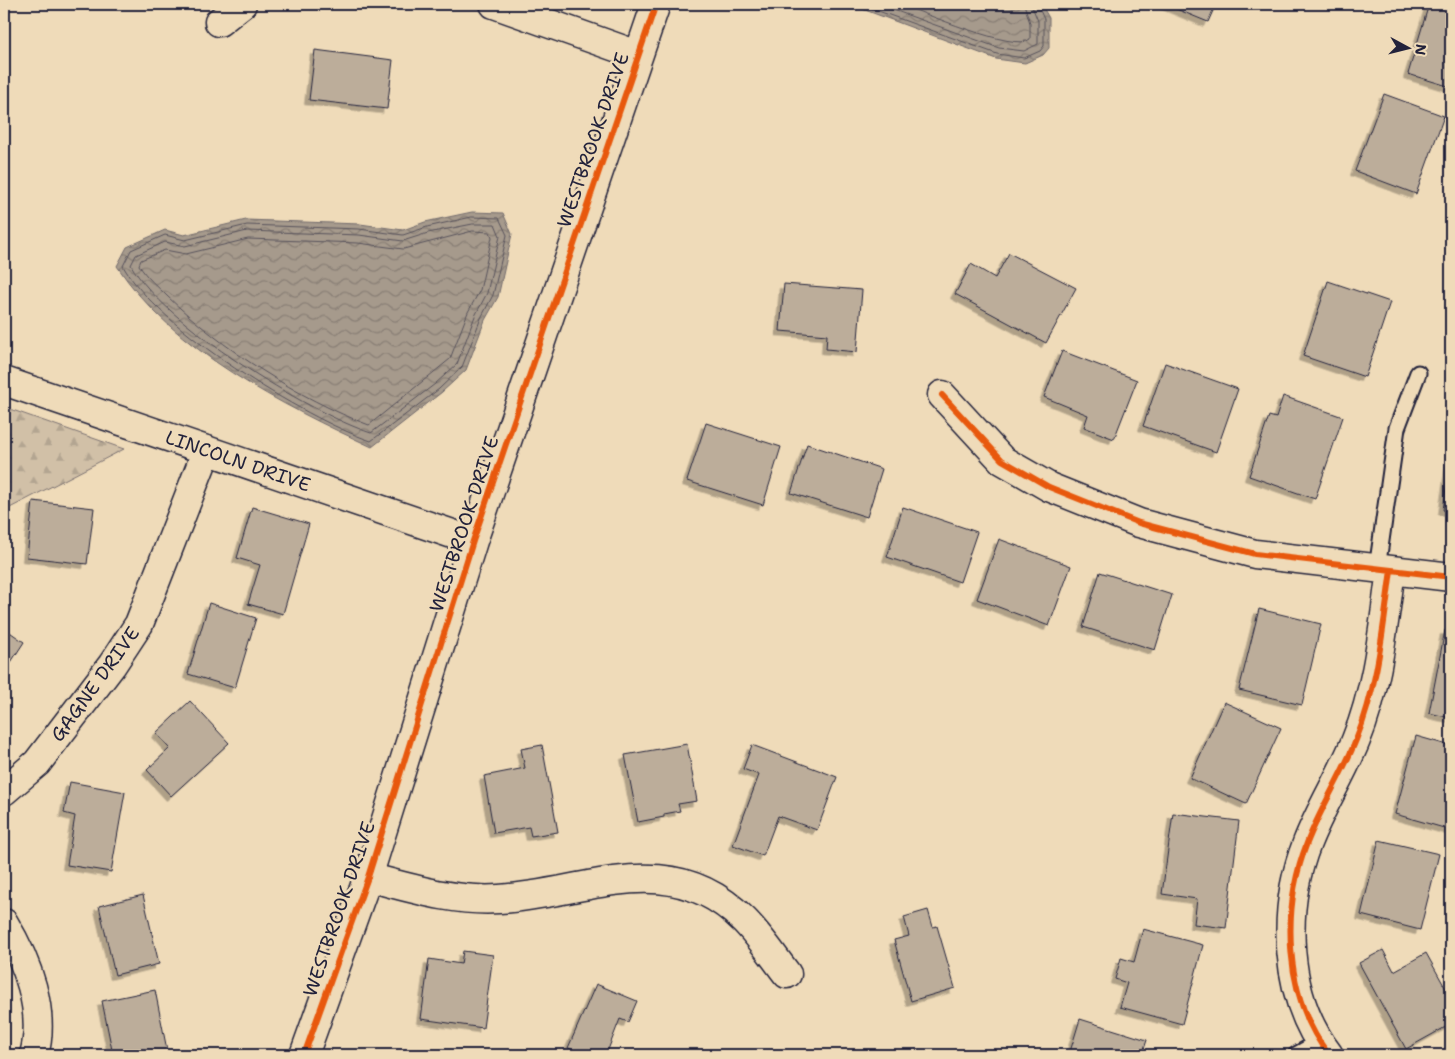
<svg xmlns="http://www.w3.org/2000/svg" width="1455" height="1059" viewBox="0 0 1455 1059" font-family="'Shantell Sans',sans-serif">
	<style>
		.forest { fill: url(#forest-firs); stroke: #7a7171 }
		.water { fill: url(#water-waves); stroke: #716a6c }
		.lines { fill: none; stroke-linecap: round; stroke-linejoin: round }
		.shore { stroke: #57525b; stroke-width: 1 }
		.building { fill: #bcad9a; stroke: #22223b; filter: url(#shadow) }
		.lane-casing { stroke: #22223b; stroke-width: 19 }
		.street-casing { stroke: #22223b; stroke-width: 31 }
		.lane { stroke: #efdbb9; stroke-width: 15 }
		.street { stroke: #efdbb9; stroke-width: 28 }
		.cycleway-casing { stroke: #efdbb9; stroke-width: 9 }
		.cycleway { stroke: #e8590c; stroke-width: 6 }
		.labels { text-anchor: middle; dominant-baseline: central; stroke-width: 5; stroke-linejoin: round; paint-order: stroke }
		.street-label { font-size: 19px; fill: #22223b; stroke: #efdbb9 }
	</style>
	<defs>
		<pattern id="forest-firs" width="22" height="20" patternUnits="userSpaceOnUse" patternTransform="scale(1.25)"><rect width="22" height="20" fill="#d1c0a7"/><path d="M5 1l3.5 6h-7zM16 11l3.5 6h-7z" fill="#b3a591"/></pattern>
		<pattern id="water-waves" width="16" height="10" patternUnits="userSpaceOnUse" patternTransform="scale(1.25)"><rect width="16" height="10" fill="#a69a8c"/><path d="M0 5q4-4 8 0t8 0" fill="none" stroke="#877d74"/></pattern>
		<filter id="shadow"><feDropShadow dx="-4.5" dy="4.5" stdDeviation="0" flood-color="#0004"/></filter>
	</defs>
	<rect width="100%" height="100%" fill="#efdbb9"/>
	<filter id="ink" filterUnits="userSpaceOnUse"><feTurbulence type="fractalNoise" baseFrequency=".02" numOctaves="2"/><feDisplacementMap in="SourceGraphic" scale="10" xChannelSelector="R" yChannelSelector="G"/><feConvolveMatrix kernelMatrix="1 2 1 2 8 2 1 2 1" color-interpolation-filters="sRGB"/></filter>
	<g filter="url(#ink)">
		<!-- forest -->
		<path class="forest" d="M4 407 124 449 4 511Z"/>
		<!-- water -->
		<path class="water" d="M849 4H1041L1049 18V48L1043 55 1025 63 996 59Z
			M472 212 503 213 512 234 498 297 485 320 466 370 442 392 372 447C283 406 172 350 117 266L127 247 165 230 184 235 246 220 360 224 403 230 425 222Z"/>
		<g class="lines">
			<!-- shore -->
			<path class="shore" d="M859 4 997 54 1024 58 1040 51 1044 46V19L1037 4
				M877 4 999 48 1024 51 1038 44V21L1031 4
				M899 4C920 11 1017 53 1030 39V23L1024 4
				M472 217 499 218 507 235 493 295 481 318 462 367 439 389 371 441C303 418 158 328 123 266L131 250 165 235 185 240 247 225 359 229 403 235 427 227Z
				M473 224H495L500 236 487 293 475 316 457 364 435 384 371 433C307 412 163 323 131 265L136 255 165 242 185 246 247 231 359 235 403 241 428 233Z
				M473 231 490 232 492 237 480 290 468 312 450 359 369 425C299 399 221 348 167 296 157 286 146 277 139 265L141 260 165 250 186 254 248 239 358 243 403 249Z"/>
		</g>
		<!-- building -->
		<path class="building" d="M1164 4H1216L1208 22Z
			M1429 4H1451V87L1408 74Z
			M315 50 393 60 387 109 309 100Z
			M1384 94 1444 116 1416 194 1355 171Z
			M1009 253 1076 288 1046 343 955 294 971 264 995 278Z
			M1328 281 1390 302 1365 377 1303 356Z
			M784 284 862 290 857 352 826 349 827 335 780 331Z
			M1062 351 1137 380 1114 439 1084 427 1088 415 1044 397Z
			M1165 363 1238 389 1216 452 1143 426Z
			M1283 396 1343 417 1315 499 1249 476 1269 416 1276 418Z
			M706 423 781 447 763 505 687 481Z
			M807 444 882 469 867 517 791 493Z
			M1451 453V511L1443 510Z
			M33 501 94 508 87 564 27 557Z
			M252 507 309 524 283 614 248 604 260 565 237 558Z
			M903 507 977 532 960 582 887 557Z
			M999 539 1071 566 1049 626 977 599Z
			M1100 572 1172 595 1155 650 1083 627Z
			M209 603 256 618 235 688 188 674Z
			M1259 609 1321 624 1302 705 1239 690Z
			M4 628 24 642 4 673Z
			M1445 630 1451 631V718L1429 713Z
			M190 701 229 743 171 796 147 770 170 748 156 733Z
			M1224 702 1281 728 1246 804 1190 778Z
			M1416 736 1451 746V830L1395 814Z
			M687 744 697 801 678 804 680 811 664 814V817L638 822 625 755Z
			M542 745 558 832 531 836 529 827 494 833 484 776 525 768 521 749Z
			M752 745 837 777 817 830 778 816 763 856 733 845 759 775 743 769Z
			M70 782 125 792 111 872 67 865 75 816 64 813Z
			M1173 813 1239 821 1226 928 1194 924 1197 899 1162 894Z
			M1379 840 1439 854 1420 930 1361 915Z
			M143 895 159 964 115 975 99 906Z
			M928 910 933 927 937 926 955 988 911 1001 894 940 909 936 904 917Z
			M1143 929 1203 945 1182 1024 1120 1007 1127 983 1115 979 1121 958 1134 962Z
			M1383 950 1394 971 1426 953 1451 998V1024L1406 1049 1359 963Z
			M463 951 493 955 483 1028 421 1019 429 959 461 964Z
			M596 984 637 1001 628 1022 620 1019 606 1055H580L581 1053 568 1048Z
			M155 990 168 1055H113L102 1001Z
			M1080 1019 1147 1040 1142 1055H1069Z"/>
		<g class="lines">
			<!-- lane casing -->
			<g class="lane-casing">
				<path id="lane" d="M1377 569 1397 428 1418 373
					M1296 1055 1319 1042"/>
			</g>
			<!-- street casing -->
			<g class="street-casing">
				<path id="street" d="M494 4 638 55
					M219 22 242 4
					M4 381 473 541
					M942 395 1002 460 1049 487 1139 523 1255 554 1451 577
					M4 791 37 763 112 665 139 624 207 450
					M368 877C411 888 454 902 499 899 587 894 669 845 744 920 760 936 773 956 787 974
					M4 923C27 961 46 1011 34 1055
					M304 1055 368 877 473 541 656 4
					M1329 1055C1284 997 1281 910 1307 843 1321 807 1342 775 1356 740 1378 686 1383 628 1391 570"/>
			</g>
			<!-- lane -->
			<use href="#lane" class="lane"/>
			<!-- street -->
			<use href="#street" class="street"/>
			<!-- cycleway casing -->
			<g class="cycleway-casing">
				<path id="cycleway" d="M942 395 1002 460 1049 487 1139 523 1255 554 1451 577
					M304 1055 368 877 473 541 656 4
					M1329 1055C1284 997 1281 910 1307 843 1321 807 1342 775 1356 740 1378 686 1383 628 1391 570"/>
			</g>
			<!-- cycleway -->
			<use href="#cycleway" class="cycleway"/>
		</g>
	</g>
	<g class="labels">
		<!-- street labels -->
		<g class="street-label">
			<text transform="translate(593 140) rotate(-71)">WESTBROOK DRIVE</text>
			<text transform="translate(238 461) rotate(19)">LINCOLN DRIVE</text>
			<text transform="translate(464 524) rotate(-72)">WESTBROOK DRIVE</text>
			<text transform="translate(95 684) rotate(-54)">GAGNE DRIVE</text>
			<text transform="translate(339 909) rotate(-71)">WESTBROOK DRIVE</text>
		</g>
	</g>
	<!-- margin -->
	<rect width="1455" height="1059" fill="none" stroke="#efdbb9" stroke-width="20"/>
	<rect x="10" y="10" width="1435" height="1039" fill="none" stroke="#22223b" stroke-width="2" filter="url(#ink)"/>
	<!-- north arrow -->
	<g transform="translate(1408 48) rotate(97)" stroke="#efdbb9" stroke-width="4" paint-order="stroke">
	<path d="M0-4L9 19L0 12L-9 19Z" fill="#22223b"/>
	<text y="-8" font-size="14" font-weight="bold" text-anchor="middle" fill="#22223b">N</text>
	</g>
</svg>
